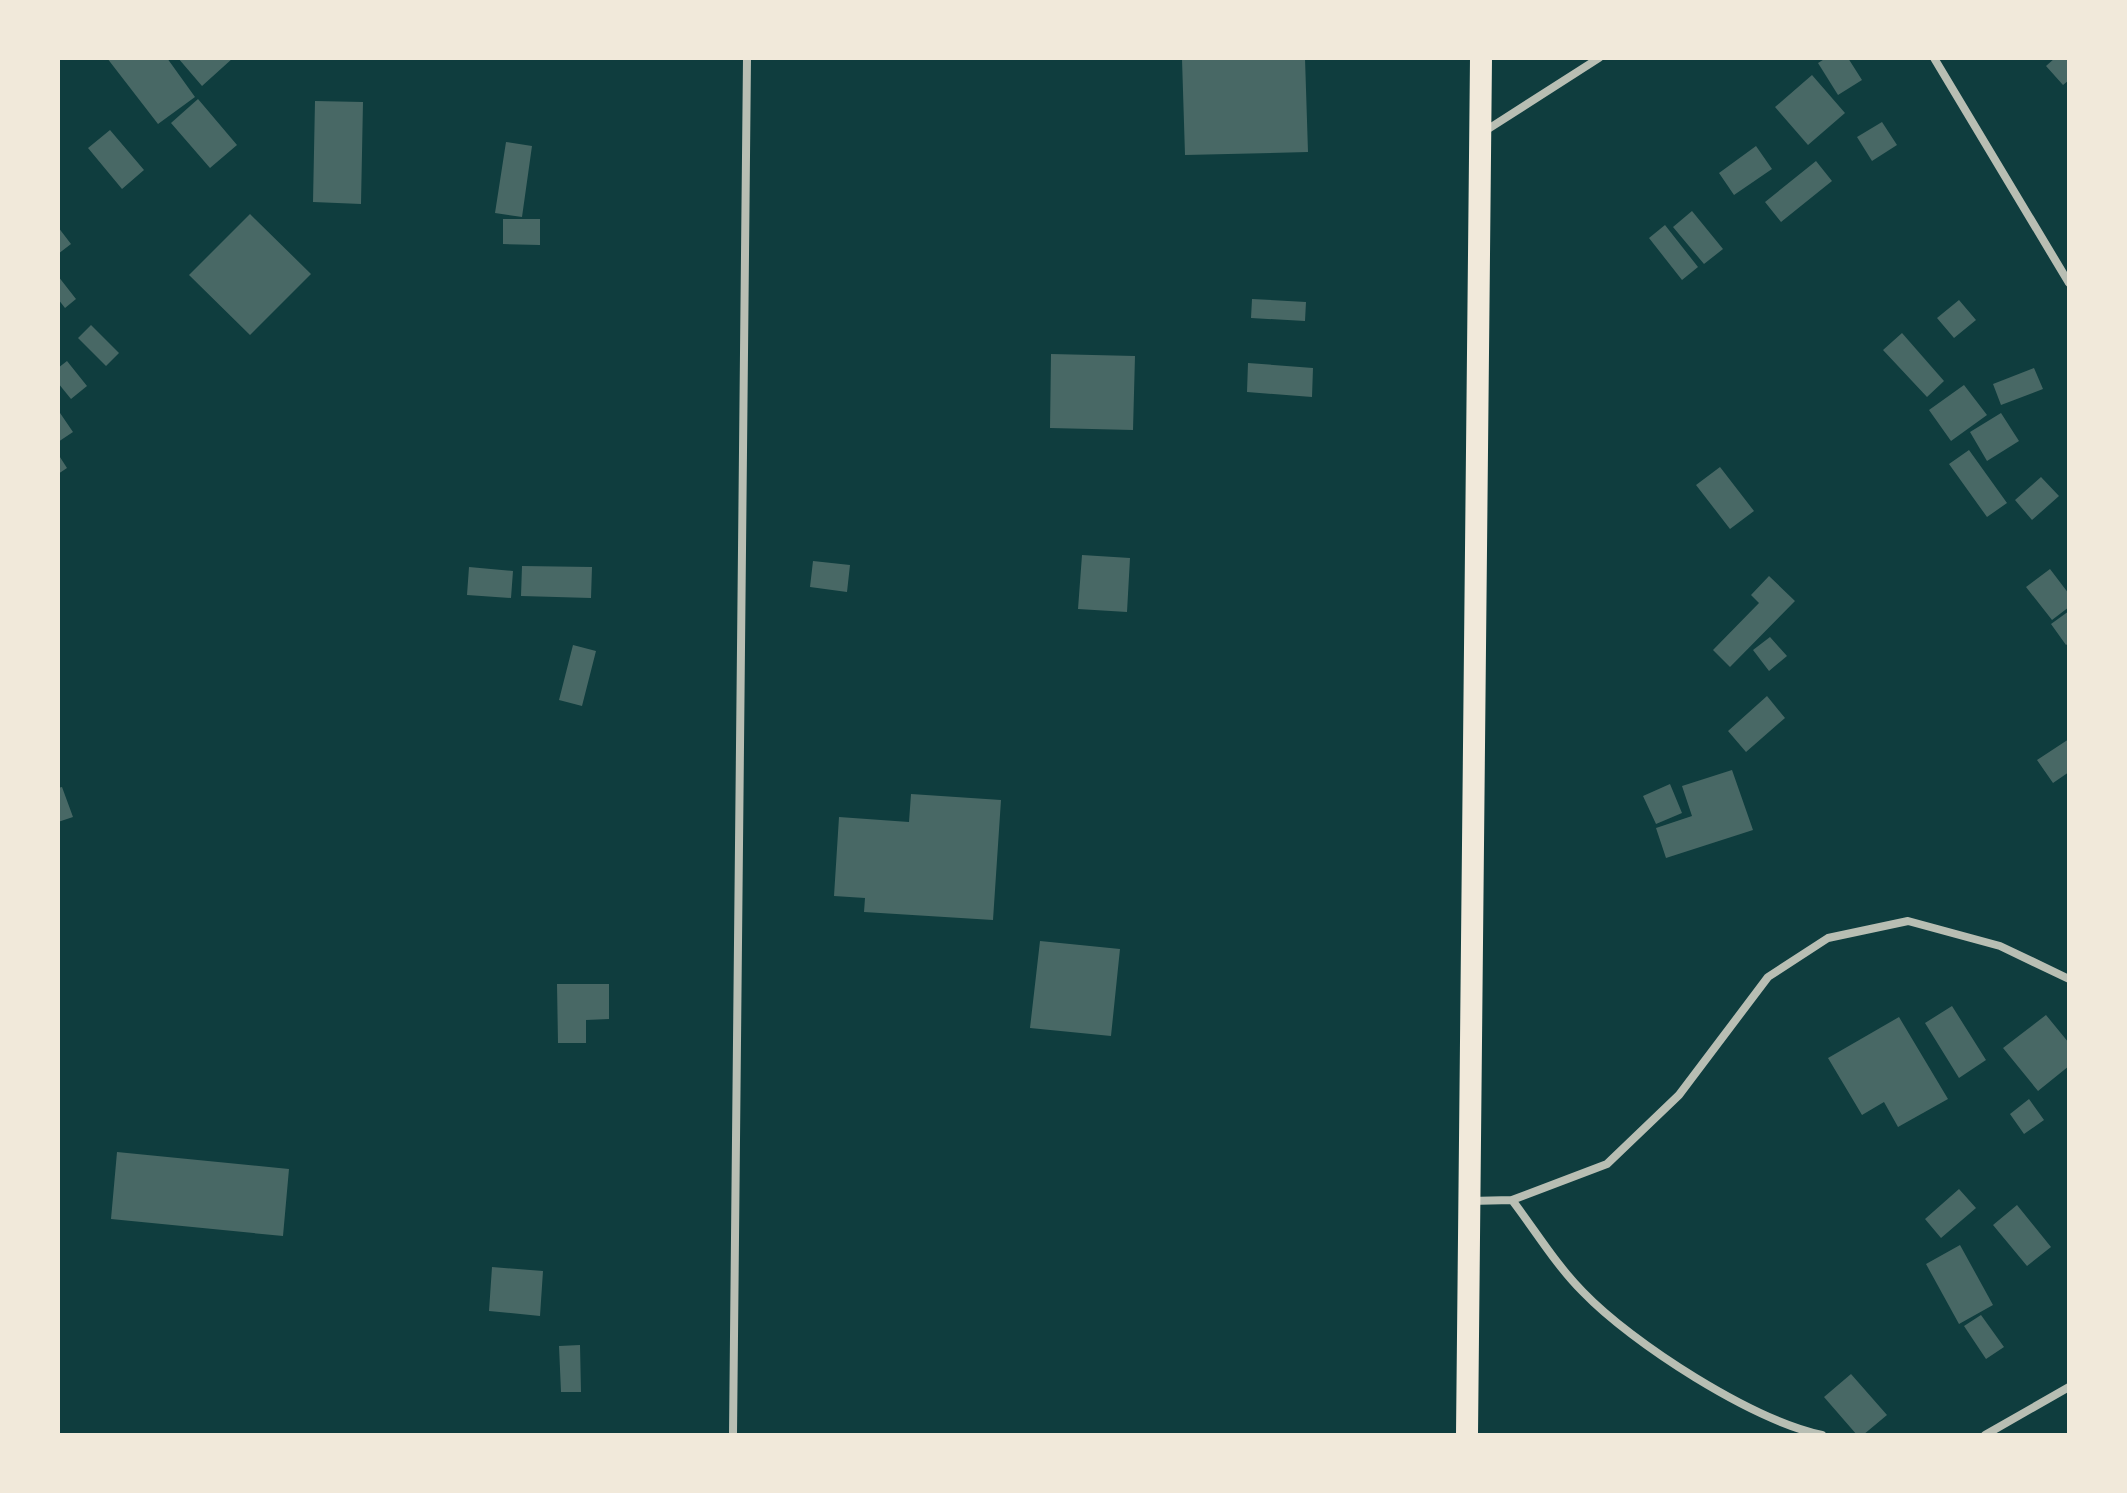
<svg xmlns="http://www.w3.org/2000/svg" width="2127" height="1493" viewBox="0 0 2127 1493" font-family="'Space Grotesk',sans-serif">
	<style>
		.building { fill: #486865 }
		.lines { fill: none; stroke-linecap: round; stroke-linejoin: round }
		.minor { stroke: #b8beb3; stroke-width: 8 }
		.trunk { stroke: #f1e9da; stroke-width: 22 }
	</style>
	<rect width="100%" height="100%" fill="#0f3d3e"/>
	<!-- building -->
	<path class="building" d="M107 58H167L195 97 158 124Z
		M178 58H233L202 86Z
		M1305 58 1308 152 1185 155 1182 59Z
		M1826 58H1848L1862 80 1838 95 1818 63Z
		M2055 58 2069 60V80L2063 85 2046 66Z
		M1812 75 1845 113 1808 145 1775 107Z
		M198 99 237 145 210 168 171 123Z
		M315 101 363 102 361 204 313 202Z
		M1882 122 1897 145 1872 161 1857 137Z
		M110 130 144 170 122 189 88 148Z
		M506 142 532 146 522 217 495 213Z
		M1756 146 1772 169 1734 195 1719 173Z
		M1816 161 1832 181 1781 222 1765 202Z
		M1692 211 1723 249 1704 264 1673 227Z
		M250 214 311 274 250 335 189 275Z
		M503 219H540V245L503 244Z
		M1665 225 1698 267 1682 280 1649 238Z
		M58 227 71 244 58 254Z
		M58 276 76 299 65 308 58 299Z
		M1252 299 1306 302 1305 321 1251 318Z
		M1959 300 1976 320 1954 338 1937 318Z
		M91 325 119 353 106 366 78 338Z
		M1902 333 1944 381 1927 397 1883 350Z
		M1051 354 1135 356 1133 430 1050 428Z
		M67 361 87 386 71 399 58 383V368Z
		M1248 363 1313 368 1312 397 1247 392Z
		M2034 368 2043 389 2001 405 1993 384Z
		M1964 385 1987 415 1951 441 1929 410Z
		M58 410 73 432 58 442Z
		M2001 413 2019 441 1987 461 1970 432Z
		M1969 450 2007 503 1987 517 1949 464Z
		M58 454 67 468 58 474Z
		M1720 467 1754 511 1730 529 1696 485Z
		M2041 477 2059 496 2032 520 2015 500Z
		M1082 555 1130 558 1127 612 1078 609Z
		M813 561 850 565 847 592 810 587Z
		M522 566 592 567 591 598 521 596Z
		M469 567 513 571 511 598 467 595Z
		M2050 569 2069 594V607L2052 620 2026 587Z
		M1769 576 1795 601 1730 667 1713 650 1759 603 1751 595Z
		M2069 611V643L2066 645 2051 624Z
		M1770 637 1787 656 1769 671 1753 650Z
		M573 645 596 651 582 706 559 700Z
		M1767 696 1785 718 1746 752 1728 731Z
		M2069 739V772L2053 783 2037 760Z
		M1732 770 1753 830 1666 858 1656 828 1692 816 1682 786Z
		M1670 784 1682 813 1656 824 1643 796Z
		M62 787 73 817 58 822V788Z
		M911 794 1001 800 993 920 864 912 865 898 834 896 839 817 909 822Z
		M1040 941 1120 949 1111 1036 1030 1028Z
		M557 984H609V1019L586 1020V1043H558Z
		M1952 1006 1986 1060 1959 1078 1925 1023Z
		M2046 1015 2069 1043V1066L2038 1091 2003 1048Z
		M1899 1017 1948 1099 1898 1127 1884 1102 1862 1115 1828 1058Z
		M2029 1099 2044 1120 2024 1134 2010 1114Z
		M117 1152 289 1169 283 1236 111 1219Z
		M1959 1189 1976 1208 1941 1238 1925 1219Z
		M2017 1205 2051 1247 2027 1266 1993 1225Z
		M1960 1245 1993 1305 1959 1324 1926 1264Z
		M492 1267 543 1271 540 1316 489 1311Z
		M1981 1315 2004 1347 1986 1359 1964 1326Z
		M580 1345 581 1392H561L559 1346Z
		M1851 1374 1887 1415 1863 1435H1857L1824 1397Z"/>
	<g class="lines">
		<!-- minor -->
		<path class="minor" d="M1934 58 2069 283
			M1485 131 1599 58
			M1512 1200C1535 1230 1556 1265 1583 1292 1633 1344 1752 1420 1822 1435
			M1470 1201 1512 1200 1607 1164 1679 1095 1768 977 1828 938 1908 921 2000 946 2069 979
			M733 1435 747 58
			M1985 1435 2069 1387"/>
		<!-- trunk -->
		<path class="trunk" d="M1467 1435 1481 58"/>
	</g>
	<!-- border -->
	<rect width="2127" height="1493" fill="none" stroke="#f1e9da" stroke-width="120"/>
</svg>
